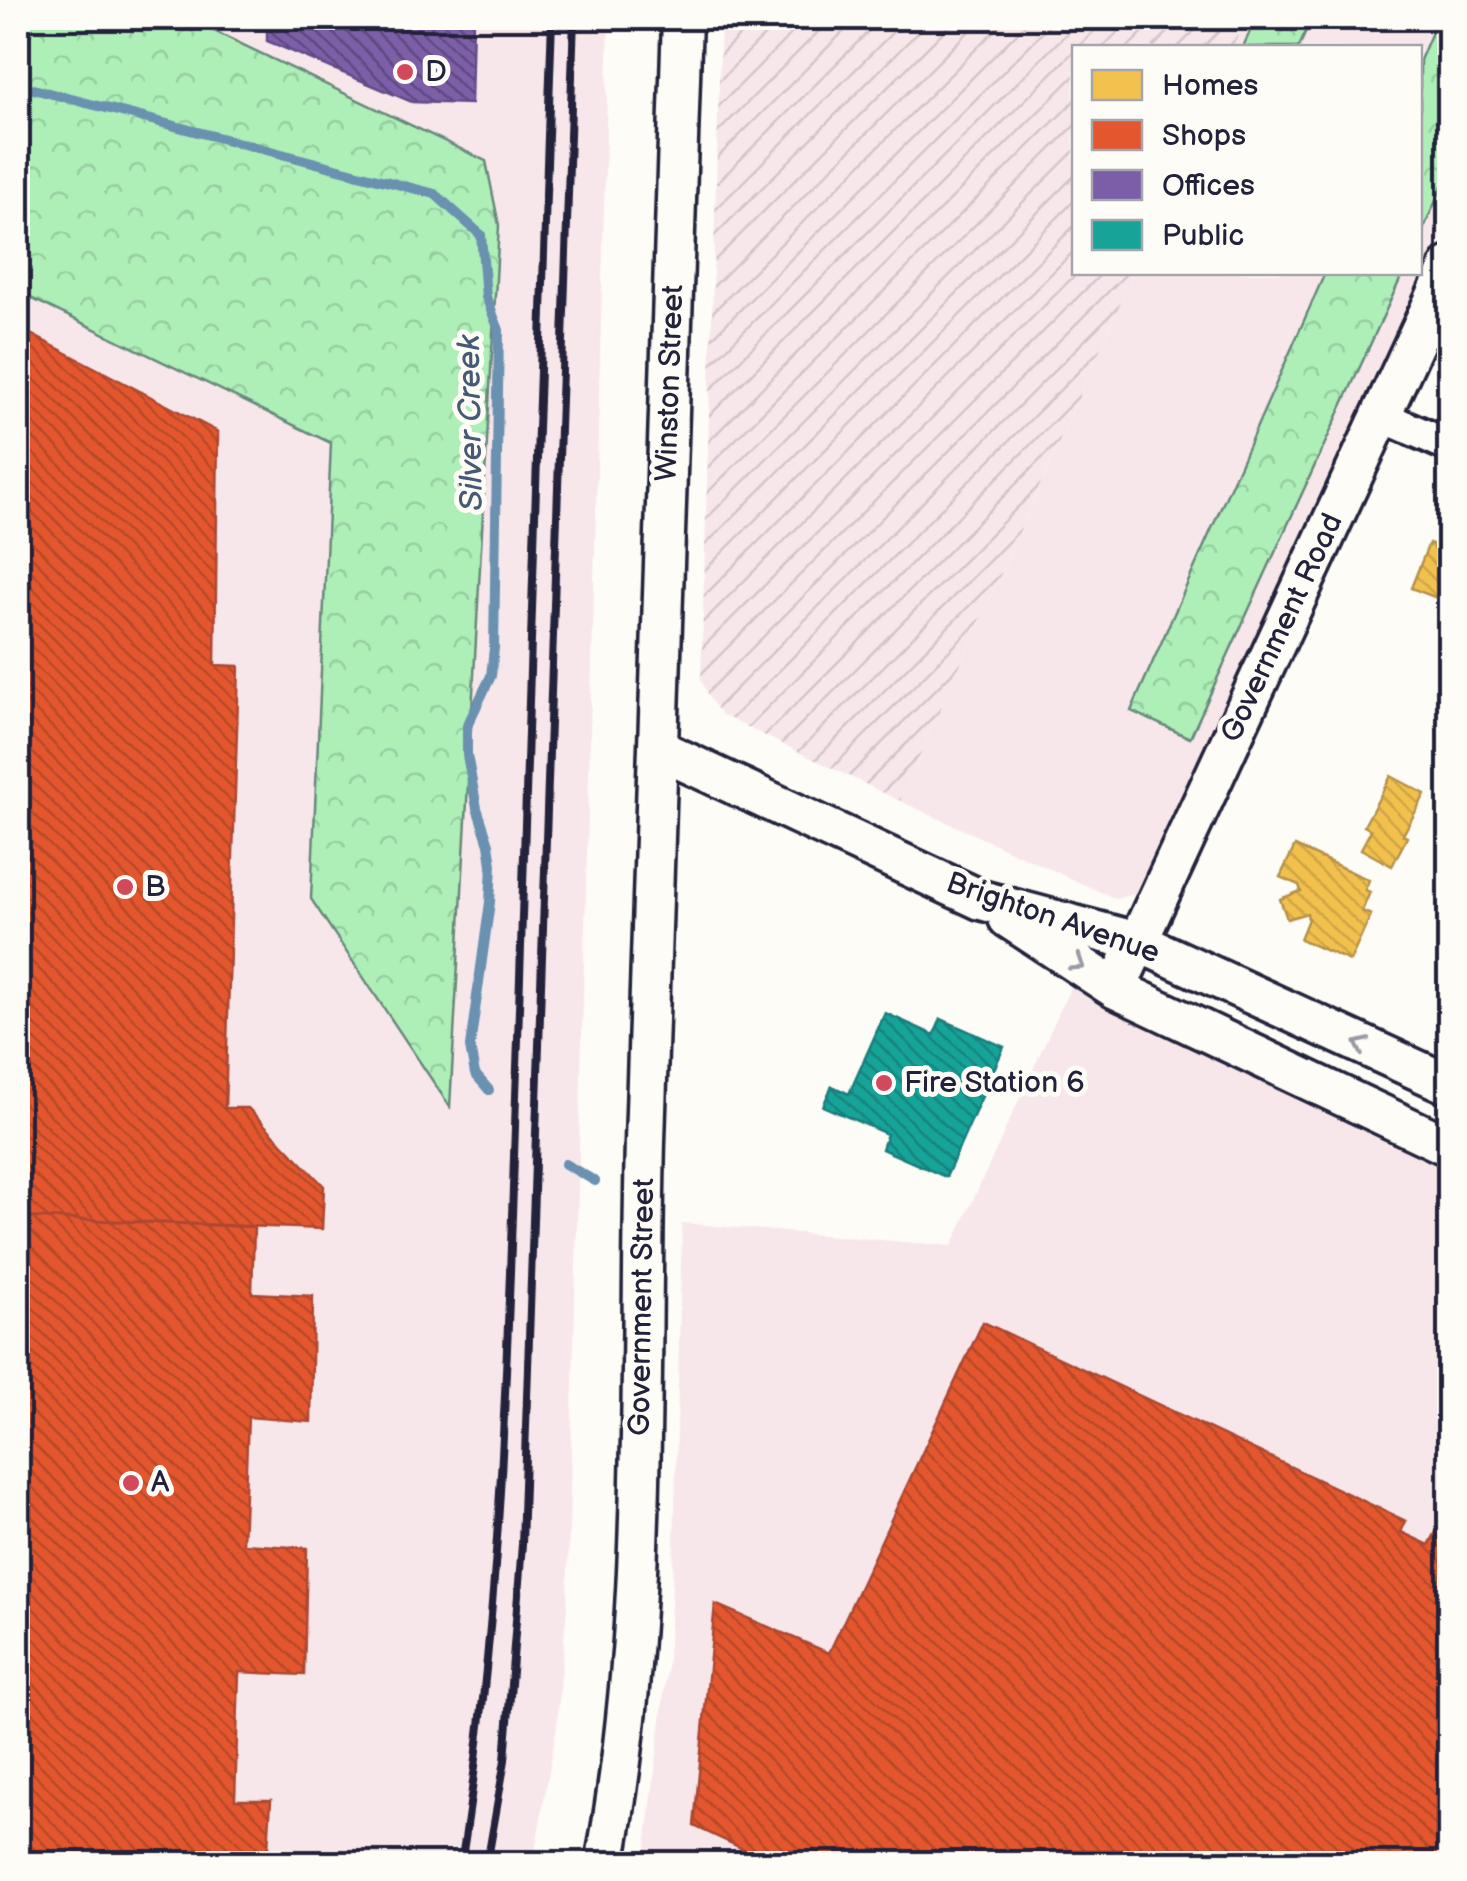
<svg xmlns="http://www.w3.org/2000/svg" width="1467" height="1881" viewBox="0 0 1467 1881" font-family="'Balsamiq Sans',sans-serif">
	<style>
		.built { fill: #f7e7eb }
		.industrial { fill: url(#industrial-furrows) }
		.forest { fill: url(#forest-crowns); stroke: #68887a; stroke-width: 2.5 }
		.homes { fill: url(#homes-back-hatch); stroke: #b49148; stroke-width: 2.5 }
		.shops { fill: url(#shops-back-hatch); stroke: #aa4732; stroke-width: 2.5 }
		.offices { fill: url(#offices-back-hatch); stroke: #604c87; stroke-width: 2.5 }
		.public { fill: url(#public-back-hatch); stroke: #1a7c7c; stroke-width: 2.5 }
		.lines { fill: none; stroke-linecap: round; stroke-linejoin: round }
		.stream { stroke: #6b91af; stroke-width: 10 }
		.minor-casing { stroke: #22223b; stroke-width: 38 }
		.tertiary-casing { stroke: #22223b; stroke-width: 45 }
		.minor { stroke: #fdfcf7; stroke-width: 30 }
		.tertiary { stroke: #fdfcf7; stroke-width: 38 }
		.rail { stroke: #22223b; stroke-width: 8 }
		.oneway { stroke: #9a9aa2 }
		.poi-dot { fill: #d1495b; stroke: #fdfcf7; stroke-width: 4 }
		.labels { text-anchor: middle; dominant-baseline: central; stroke-width: 10; stroke-linejoin: round; paint-order: stroke }
		.poi-label { font-size: 30px; fill: #22223b; stroke: #fdfcf7; text-anchor: start }
		.street-label { font-size: 30px; fill: #22223b; stroke: #fdfcf7 }
		.water-label { font-size: 32px; font-style: italic; fill: #465a75; stroke: #fdfcf7 }
	</style>
	<defs>
		<pattern id="industrial-furrows" width="10" height="10" patternUnits="userSpaceOnUse" patternTransform="scale(2.5)"><rect width="10" height="10" fill="#f7e7eb"/><path d="M-1 1l2-2M0 10L10 0M9 11l2-2" fill="none" stroke="#d3c6ca"/></pattern>
		<pattern id="forest-crowns" width="20" height="18" patternUnits="userSpaceOnUse" patternTransform="scale(2.5)"><rect width="20" height="18" fill="#aeefb8"/><path d="M2 6a3 3 0 1 1 6 0M12 15a3 3 0 1 1 6 0" fill="none" stroke="#95cd9f"/></pattern>
		<pattern id="homes-back-hatch" width="6" height="6" patternUnits="userSpaceOnUse" patternTransform="scale(2.5)"><rect width="6" height="6" fill="#f2c14e"/><path d="M-1 5l2 2M0 0l6 6M5-1l2 2" fill="none" stroke="#cfa645"/></pattern>
		<pattern id="shops-back-hatch" width="6" height="6" patternUnits="userSpaceOnUse" patternTransform="scale(2.5)"><rect width="6" height="6" fill="#e4572e"/><path d="M-1 5l2 2M0 0l6 6M5-1l2 2" fill="none" stroke="#b84828"/></pattern>
		<pattern id="offices-back-hatch" width="6" height="6" patternUnits="userSpaceOnUse" patternTransform="scale(2.5)"><rect width="6" height="6" fill="#7b5ea7"/><path d="M-1 5l2 2M0 0l6 6M5-1l2 2" fill="none" stroke="#5f4982"/></pattern>
		<pattern id="public-back-hatch" width="6" height="6" patternUnits="userSpaceOnUse" patternTransform="scale(2.5)"><rect width="6" height="6" fill="#17a398"/><path d="M-1 5l2 2M0 0l6 6M5-1l2 2" fill="none" stroke="#14847d"/></pattern>
	</defs>
	<rect width="100%" height="100%" fill="#fdfcf7"/>
	<filter id="ink" filterUnits="userSpaceOnUse"><feTurbulence type="fractalNoise" baseFrequency=".01" numOctaves="2"/><feDisplacementMap in="SourceGraphic" scale="20" xChannelSelector="R" yChannelSelector="G"/><feConvolveMatrix kernelMatrix="1 2 1 2 8 2 1 2 1" color-interpolation-filters="sRGB"/></filter>
	<g filter="url(#ink)">
		<!-- built -->
		<path class="built" d="M18 18H609L567 1605 557 1725 533 1863H18Z
			M1246 18H1449V220L1144 891 1116 899 900 801 1134 273 1420 272V48L1233 47Z
			M1071 986 1449 1161V1863L644 1864 668 1659 674 1546 682 1223 952 1246Z"/>
		<!-- industrial -->
		<path class="industrial" d="M721 18H1246L1233 47 1074 48V272L1134 273 900 801 722 715 709 698 701 679Z"/>
		<!-- forest -->
		<path class="forest" d="M19 18H187L486 161 499 225 450 1107 311 899 331 443 18 292Z
			M1256 18H1312L1299 47H1243Z
			M1438 18H1449V171L1420 237V60Z
			M1325 273H1403L1190 738 1131 711Z"/>
		<!-- homes -->
		<path class="homes" d="M1429 543 1450 551V603L1411 588Z
			M1391 776 1425 794 1403 835 1407 837 1392 866 1361 849 1371 830 1364 826Z
			M1295 846 1369 880 1365 890 1370 892 1362 911 1371 915 1350 961 1300 939 1308 919 1307 913 1287 919 1280 899 1301 891 1299 885 1280 877Z"/>
		<!-- shops -->
		<path class="shops" d="M23 330 218 432 215 665 239 666 225 1108H248L324 1186 322 1229 18 1217V436Z
			M18 1217 254 1227 252 1293 313 1296 311 1422 248 1417 243 1544 307 1548 304 1675 239 1672 235 1800H271L267 1864H18Z
			M983 1322 1406 1521 1401 1532 1429 1545 1436 1532 1450 1538V1864H775L694 1826 715 1604 829 1653Z"/>
		<!-- offices -->
		<path class="offices" d="M267 18H473L471 104 412 102 267 41Z"/>
		<!-- public -->
		<path class="public" d="M885 1013 934 1035 941 1019 1004 1047 946 1177 882 1149 887 1134 823 1106 832 1086 849 1094Z"/>
		<g class="lines">
			<!-- stream -->
			<path class="stream" d="M18 85 435 194 481 235 486 297 499 330 494 648 491 676 467 726V755L477 808 489 844 492 865 490 902 470 1047 475 1074 489 1090
				M565 1164 595 1181"/>
			<!-- minor casing -->
			<g class="minor-casing">
				<path id="minor" d="M1381 416 1450 446"/>
			</g>
			<!-- tertiary casing -->
			<g class="tertiary-casing">
				<path id="tertiary" d="M658 749 981 900 1138 942 1450 1085
					M1008 918 1116 989 1450 1147
					M1116 989 1450 266
					M605 1864C650 1626 639 1381 645 1141 655 766 670 392 682 18"/>
			</g>
			<!-- minor -->
			<use href="#minor" class="minor"/>
			<!-- tertiary -->
			<use href="#tertiary" class="tertiary"/>
			<!-- rail -->
			<path class="rail" d="M461 1864C505 1592 508 1314 518 1039 529 699 540 358 552 18
				M487 1864 505 1760 522 1544 574 18"/>
		</g>
		<!-- one-way arrows -->
		<defs><path id="oneway-chevron" d="M-2-3.5L2.5 0L-2 3.5" fill="none" stroke-width="1.6" stroke-linecap="round" stroke-linejoin="round" transform="scale(2.5)"/></defs>
		<g class="oneway">
			<use href="#oneway-chevron" transform="translate(1078 964) rotate(34)"/>
			<use href="#oneway-chevron" transform="translate(1361 1045) rotate(-155)"/>
		</g>
	</g>
	<!-- markers -->
	<g class="poi-dot">
		<circle cx="405" cy="72" r="10"/>
		<circle cx="125" cy="887" r="10"/>
		<circle cx="884" cy="1083" r="10"/>
		<circle cx="131" cy="1483" r="10"/>
	</g>
	<g class="labels">
		<!-- poi labels -->
		<g class="poi-label">
			<text x="425" y="72">D</text>
			<text x="145" y="887">B</text>
			<text x="904" y="1083">Fire Station 6</text>
			<text x="151" y="1483">A</text>
		</g>
		<!-- street labels -->
		<g class="street-label">
			<text transform="translate(670 383) rotate(-88)">Winston Street</text>
			<text transform="translate(1282 628) rotate(-65)">Government Road</text>
			<text transform="translate(1053 918) rotate(19)">Brighton Avenue</text>
			<text transform="translate(642 1307) rotate(-89)">Government Street</text>
		</g>
		<!-- water labels -->
		<g class="water-label">
			<text transform="translate(471 423) rotate(-91)">Silver Creek</text>
		</g>
	</g>
	<!-- margin -->
	<rect width="1467" height="1881" fill="none" stroke="#fdfcf7" stroke-width="60"/>
	<rect x="30" y="30" width="1407" height="1821" fill="none" stroke="#22223b" stroke-width="4" filter="url(#ink)"/>
	<!-- legend -->
	<rect x="1072" y="45" width="350" height="230" fill="#fdfcf7" stroke="#a5a5ac" stroke-width="2.5"/>
	<rect x="1092" y="70" width="50" height="30" fill="#f2c14e" stroke="#a5a5ac" stroke-width="2.5"/>
	<text x="1162" y="95" font-size="30" fill="#22223b">Homes</text>
	<rect x="1092" y="120" width="50" height="30" fill="#e4572e" stroke="#a5a5ac" stroke-width="2.5"/>
	<text x="1162" y="145" font-size="30" fill="#22223b">Shops</text>
	<rect x="1092" y="170" width="50" height="30" fill="#7b5ea7" stroke="#a5a5ac" stroke-width="2.5"/>
	<text x="1162" y="195" font-size="30" fill="#22223b">Offices</text>
	<rect x="1092" y="220" width="50" height="30" fill="#17a398" stroke="#a5a5ac" stroke-width="2.5"/>
	<text x="1162" y="245" font-size="30" fill="#22223b">Public</text>
</svg>
